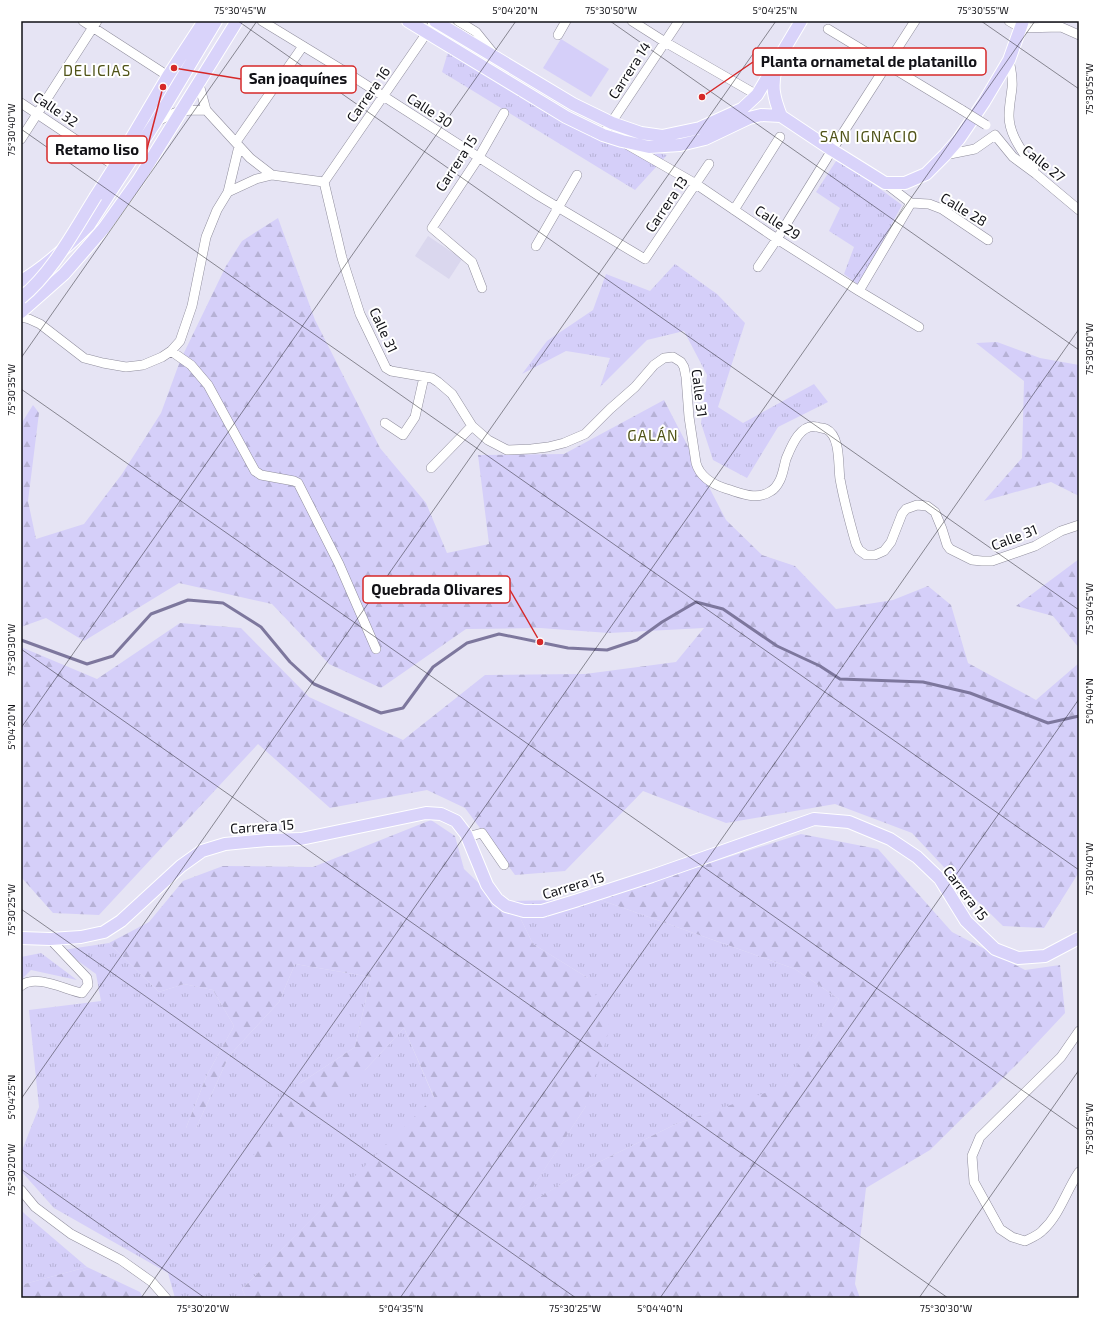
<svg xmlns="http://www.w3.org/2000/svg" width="1100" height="1319" viewBox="0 0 1100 1319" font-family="'Exo 2',sans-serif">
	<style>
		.built { fill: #dad7ee }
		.grass { fill: url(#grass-tufts) }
		.forest { fill: url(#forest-firs) }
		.garden { fill: #d5cff9 }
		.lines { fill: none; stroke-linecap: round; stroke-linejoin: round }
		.stream { stroke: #7d779d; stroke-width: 3 }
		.minor-casing { stroke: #908e9d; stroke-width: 10 }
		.major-casing { stroke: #fff; stroke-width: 14 }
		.minor { stroke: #fff; stroke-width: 9 }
		.major { stroke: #d9d3fa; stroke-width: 12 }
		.minor-bridge-casing { stroke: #908e9d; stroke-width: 10; stroke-linecap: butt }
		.major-bridge-casing { stroke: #fff; stroke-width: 14; stroke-linecap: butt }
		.minor-bridge { stroke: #fff; stroke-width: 9 }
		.major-bridge { stroke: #d9d3fa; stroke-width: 12 }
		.ticks { fill: none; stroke: #111116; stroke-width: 1; stroke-opacity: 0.45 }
		.labels { text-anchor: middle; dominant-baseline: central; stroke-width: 4; stroke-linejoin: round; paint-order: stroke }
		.street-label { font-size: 14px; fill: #111116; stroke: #fff }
		.neighbourhood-label { font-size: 15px; letter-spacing: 1px; fill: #505318; stroke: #fff }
		.leader { fill: none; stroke: #d62828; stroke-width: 1.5 }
		.callout-dot { fill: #d62828; stroke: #fff; stroke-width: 1.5 }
		.callout { fill: #fff; stroke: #d62828; stroke-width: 1.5 }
		.callout-label { font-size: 15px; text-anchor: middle; font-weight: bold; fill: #111116 }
		.neatline { fill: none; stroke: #111116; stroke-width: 1.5 }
		.ticks-label { font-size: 10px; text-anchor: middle; fill: #111116 }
	</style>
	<defs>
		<pattern id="grass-tufts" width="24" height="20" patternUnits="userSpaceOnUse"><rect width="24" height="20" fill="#d5cff9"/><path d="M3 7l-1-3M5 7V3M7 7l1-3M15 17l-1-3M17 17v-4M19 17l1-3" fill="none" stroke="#b6b1d5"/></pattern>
		<pattern id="forest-firs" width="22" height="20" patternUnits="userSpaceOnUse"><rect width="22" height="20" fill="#d5cff9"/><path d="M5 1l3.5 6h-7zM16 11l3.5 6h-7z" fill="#b6b1d5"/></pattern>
	</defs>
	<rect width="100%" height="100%" fill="#e6e4f4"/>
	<!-- built -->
	<path class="built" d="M428 236 462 259 449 279 415 256Z"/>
	<!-- grass -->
	<path class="grass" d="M448 52 599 140 667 155 635 190 442 72Z
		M838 158 902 205 859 285 844 274 854 247 829 231 840 208 816 192Z
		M675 264 717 294 745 323 718 407 743 423 814 384 828 402 778 427 747 478 713 460 701 423 707 375 684 331 647 340 600 387 610 358 566 351 522 374 547 341 593 310 606 274 650 291Z
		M598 899 795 969 839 999 785 1087 676 1124 593 1165 517 1211 586 1106 588 978 533 944 512 901Z
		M109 943 159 992 184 984 213 990 234 1026 207 1075 186 1128H196L229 1056 279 1002 295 964 371 977 355 1047 299 1084 365 1070 404 1028 434 1098 242 1289 246 1298H175L168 1273 54 1208 21 1171V1153L39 1107 29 1010 101 1001 96 974 63 950Z
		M41 953 77 980 31 970 21 980V957Z
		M21 1210 26 1215 87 1267 21 1285Z"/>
	<!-- forest -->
	<path class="forest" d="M278 218 315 320 380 448 426 503 447 553 489 544 478 455 564 454 664 400 726 520 762 555 795 566 836 609 893 600 928 586 951 605 968 663 1036 700 1079 663V872L1044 928 1003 926 956 880 912 833 835 804 726 823 643 791 565 871 515 875 465 808 427 790 330 808 258 744 99 915 53 913 21 877V647L97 679 180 623 241 628 309 697 403 740 485 675 585 674 676 662 704 628 609 633 540 628 466 629 381 688 329 664 272 604 179 583 84 641 46 618 21 627V424L33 405 39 413 28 501 36 539 84 524 122 474 161 413 180 361 226 266 242 241Z
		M997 342 1040 358 1079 365V496L1051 482 984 501 1022 458 1024 381 976 343Z
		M1079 559V648L1053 616 1016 606Z
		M431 820 455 836 464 869 487 891 512 901 533 944 588 978 610 1027 586 1106 518 1210 593 1165 676 1124 785 1086 839 999 795 969 598 899 801 834 878 849 952 932 1025 970 1060 965 1065 1013 1022 1059 930 1150 866 1188 855 1284 860 1298H246L242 1289 434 1097 404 1028 365 1070 255 1172 252 1158 299 1084 355 1047 371 977 295 964 279 1002 229 1056 196 1128H186L207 1075 234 1026 213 990 184 984 159 992 109 943 149 922 183 881 223 866 313 867Z
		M87 1267 140 1292 143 1298H21V1285Z"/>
	<!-- garden -->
	<path class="garden" d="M561 39 609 69 591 97 543 68Z"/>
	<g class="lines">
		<!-- stream -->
		<path class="stream" d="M21 640 87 664 113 656 151 614 188 600 223 603 261 627 290 662 314 684 381 713 403 708 433 667 467 643 499 634 568 648 607 650 637 640 662 622 696 602 723 609 777 646 820 666 840 679 923 682 970 693 1048 723 1079 716"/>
		<!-- minor casing -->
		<g class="minor-casing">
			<path id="minor" d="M83 21 168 76
				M262 21 349 74 539 196 645 259 709 164
				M458 21 476 32 493 53
				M632 21 665 42 757 95
				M1009 21 1021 28 1061 27 1079 35
				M828 29 962 110
				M558 35 566 21
				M1009 60C1011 69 1013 78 1012 88 1011 97 1009 106 1009 116 1009 136 1024 153 1034 169
				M199 84 206 110 250 158 272 175 324 182 342 258 360 314 386 368 391 371 432 378 438 382 452 394 472 426 488 440 507 450 531 449 548 447 564 443 585 434 610 409 635 387 654 365 664 358 673 357 681 362 684 367 686 377 689 417 696 463C700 477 714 485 727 489 741 493 757 501 771 491 775 489 778 484 780 480 783 474 784 466 786 459 791 447 800 423 817 427 820 428 823 428 826 429 841 436 838 466 840 479 844 501 850 523 856 544L859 550 866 555H875L884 551 891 542 902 514 906 509 917 505 927 506 935 512 942 529 947 545 950 549 972 560 982 561H992L1035 546 1061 531 1079 525
				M21 103 115 166
				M156 122C177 110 182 110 206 110
				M603 135 679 21
				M21 139 97 21
				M236 142 303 46
				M628 145 696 184 777 239 859 291 919 327
				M945 155 975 149 995 135 1013 157 1036 174 1079 210
				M324 182 435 21
				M885 183 911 203 929 204 942 209 988 240
				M228 192 256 179 272 175
				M734 210 780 137
				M536 246 577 175
				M758 267 777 239 832 150 915 21
				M482 288 472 262 432 228 479 157 504 113
				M859 291 911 203
				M21 317 29 319 40 324 84 358 103 363 126 367 143 365 162 357 171 351 180 341 192 306 206 237 217 210 228 192 239 146
				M171 351 191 365 208 385 255 471 261 475 294 481 298 483 339 564 376 649
				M385 423 403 435 415 417 424 377
				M431 468 472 426
				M467 837 482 833 504 865
				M21 986C34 973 66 990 82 993L88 985 87 978 50 939
				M1079 1031 1061 1057 980 1137 972 1156 974 1182 1000 1229 1012 1237 1025 1241C1031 1238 1039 1235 1043 1230 1060 1214 1066 1191 1079 1172
				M21 1190 35 1207 71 1234 121 1260 152 1282 166 1298"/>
		</g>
		<!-- major casing -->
		<g class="major-casing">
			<path id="major" d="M408 21 566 117 603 135 622 141 649 147 680 145 705 139 749 118 761 115 781 116 832 150 885 183H905L926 174 945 155 959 139 984 102 1009 60 1023 21
				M435 21 573 104 612 123 641 133 662 136 700 128 742 109 757 95 801 21
				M776 68C771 87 774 98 781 116
				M96 196 115 166 168 76 204 21
				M21 281C46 267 69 245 89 225L155 123 216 21
				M21 312 64 274 104 228 139 179 237 21
				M21 938 50 939 81 937 104 932 121 921 181 866 202 851 225 844 267 840 301 839 426 813 441 814 456 821 466 834 487 885 497 899 506 906 524 911H542L575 901 652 876 814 819 849 822 890 839 917 857 940 879 966 921 995 949 1018 958 1045 956 1079 938"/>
		</g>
		<!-- minor -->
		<use href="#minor" class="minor"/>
		<!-- major -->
		<use href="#major" class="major"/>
		<!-- minor-bridge casing -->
		<g class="minor-bridge-casing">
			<path id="minor-bridge" d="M962 110 986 125"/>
		</g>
		<!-- major-bridge casing -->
		<g class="major-bridge-casing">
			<path id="major-bridge" d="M21 298C53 272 74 231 96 196"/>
		</g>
		<!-- minor-bridge -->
		<use href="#minor-bridge" class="minor-bridge"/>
		<!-- major-bridge -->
		<use href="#major-bridge" class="major-bridge"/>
	</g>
	<!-- ticks -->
	<path class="ticks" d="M238 21 1079 610M610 21 1079 350M981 21 1079 89M21 129 1079 870M21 358 257 21M21 389 1079 1130M21 649 948 1298M21 728 516 21M21 909 576 1298M21 1099 776 21M21 1169 205 1298M141 1298 1035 21M400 1298 1079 329M660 1298 1079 699M919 1298 1079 1070"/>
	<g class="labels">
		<!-- street labels -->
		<g class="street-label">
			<text transform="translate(629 70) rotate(-57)">Carrera 14</text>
			<text transform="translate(368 94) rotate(-55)">Carrera 16</text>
			<text transform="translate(56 109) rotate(34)">Calle 32</text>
			<text transform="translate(430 110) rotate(33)">Calle 30</text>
			<text transform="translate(456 163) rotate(-57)">Carrera 15</text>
			<text transform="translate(1044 163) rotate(39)">Calle 27</text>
			<text transform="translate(666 204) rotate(-56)">Carrera 13</text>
			<text transform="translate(964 209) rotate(31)">Calle 28</text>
			<text transform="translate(778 222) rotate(33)">Calle 29</text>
			<text transform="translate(384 330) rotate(65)">Calle 31</text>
			<text transform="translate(700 393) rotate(83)">Calle 31</text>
			<text transform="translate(1014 537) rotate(-21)">Calle 31</text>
			<text transform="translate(262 826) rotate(-4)">Carrera 15</text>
			<text transform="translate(573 885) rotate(-17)">Carrera 15</text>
			<text transform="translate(966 893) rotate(53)">Carrera 15</text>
		</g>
		<!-- neighbourhood labels -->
		<g class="neighbourhood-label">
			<text x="97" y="70">DELICIAS</text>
			<text x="869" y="136">SAN IGNACIO</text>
			<text x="653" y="435">GALÁN</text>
		</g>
	</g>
	<!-- callouts -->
	<path class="leader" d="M702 97L753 62M174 68L241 79M163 87L147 149M540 642L510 590"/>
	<g class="callout-dot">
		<circle cx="702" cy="97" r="4"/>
		<circle cx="174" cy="68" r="4"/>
		<circle cx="163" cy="87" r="4"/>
		<circle cx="540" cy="642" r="4"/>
	</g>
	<g class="callout">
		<rect x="753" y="48" width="233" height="27" rx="4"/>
		<rect x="241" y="66" width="115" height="27" rx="4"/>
		<rect x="47" y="136" width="100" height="27" rx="4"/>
		<rect x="363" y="576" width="147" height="27" rx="4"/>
	</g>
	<g class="callout-label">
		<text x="869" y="67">Planta ornametal de platanillo</text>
		<text x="298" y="84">San joaquínes</text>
		<text x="97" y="155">Retamo liso</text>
		<text x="437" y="595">Quebrada Olivares</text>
	</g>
	<!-- border -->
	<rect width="1100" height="1319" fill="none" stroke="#ffffff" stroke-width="44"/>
	<rect x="22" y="22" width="1056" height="1275" class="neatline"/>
	<g class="ticks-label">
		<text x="240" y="14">75°30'45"W</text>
		<text x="515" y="14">5°04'20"N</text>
		<text x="611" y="14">75°30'50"W</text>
		<text x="775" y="14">5°04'25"N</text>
		<text x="983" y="14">75°30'55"W</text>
		<text transform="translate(1089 89) rotate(-90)" y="4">75°30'55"W</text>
		<text transform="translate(11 130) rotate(-90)" y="4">75°30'40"W</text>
		<text transform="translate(1089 349) rotate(-90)" y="4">75°30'50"W</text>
		<text transform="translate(11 390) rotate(-90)" y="4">75°30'35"W</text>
		<text transform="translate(1089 609) rotate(-90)" y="4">75°30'45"W</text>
		<text transform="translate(11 650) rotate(-90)" y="4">75°30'30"W</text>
		<text transform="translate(1089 701) rotate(-90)" y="4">5°04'40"N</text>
		<text transform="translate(11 727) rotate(-90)" y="4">5°04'20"N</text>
		<text transform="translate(1089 869) rotate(-90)" y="4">75°30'40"W</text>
		<text transform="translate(11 910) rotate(-90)" y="4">75°30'25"W</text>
		<text transform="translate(11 1097) rotate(-90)" y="4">5°04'25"N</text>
		<text transform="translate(1089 1129) rotate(-90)" y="4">75°30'35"W</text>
		<text transform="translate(11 1170) rotate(-90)" y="4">75°30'20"W</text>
		<text x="203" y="1312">75°30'20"W</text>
		<text x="401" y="1312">5°04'35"N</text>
		<text x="575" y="1312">75°30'25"W</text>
		<text x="660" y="1312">5°04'40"N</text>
		<text x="946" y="1312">75°30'30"W</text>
	</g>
</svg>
